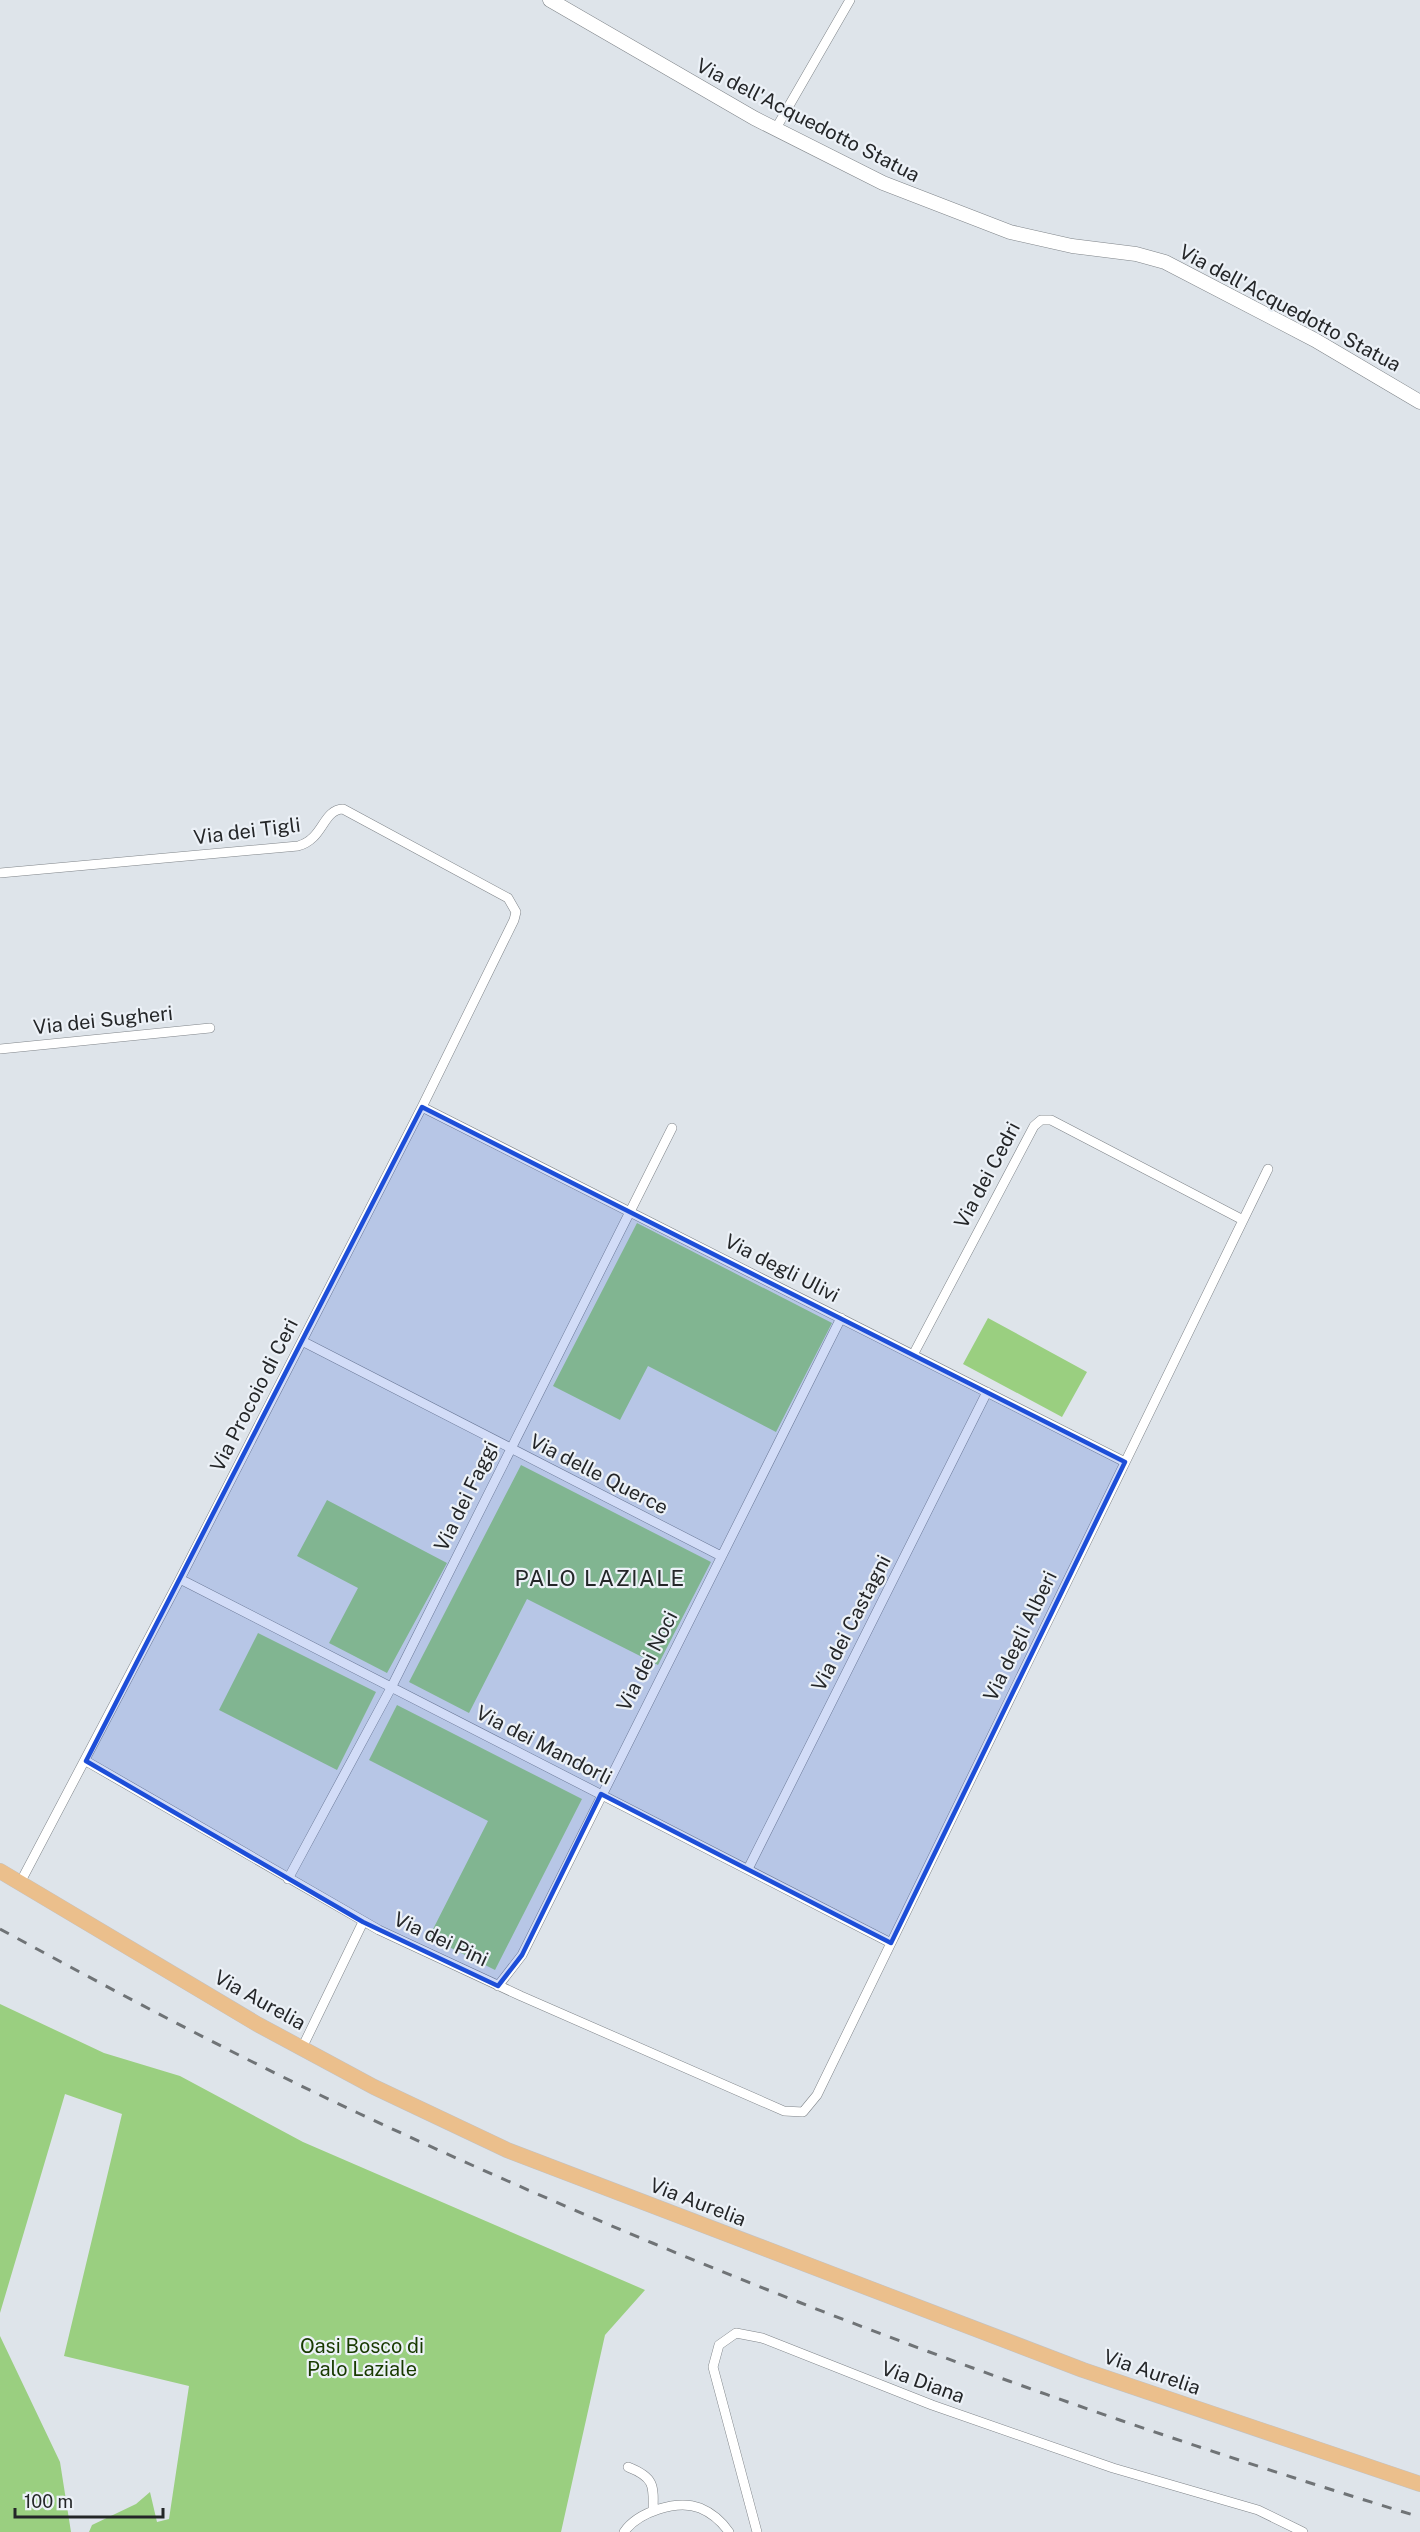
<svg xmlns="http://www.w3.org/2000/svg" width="1420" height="2532" viewBox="0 0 1420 2532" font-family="'Public Sans',sans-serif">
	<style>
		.green { fill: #9acf80 }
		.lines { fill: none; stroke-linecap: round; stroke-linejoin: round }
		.street-casing { stroke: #7f8489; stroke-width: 10 }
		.secondary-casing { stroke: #7f8489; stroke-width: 15 }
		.primary-casing { stroke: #c2c2c3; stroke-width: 16 }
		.street { stroke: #fff; stroke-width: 9 }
		.secondary { stroke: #fff; stroke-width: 14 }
		.primary { stroke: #ebbf8c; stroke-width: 15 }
		.rail { stroke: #6f7376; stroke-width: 3; stroke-dasharray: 10 10; stroke-linecap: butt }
		.marked { fill: #1d4ed8; fill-opacity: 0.2; stroke: #1d4ed8; stroke-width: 4.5; stroke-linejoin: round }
		.labels { text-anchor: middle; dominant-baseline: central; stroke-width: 4.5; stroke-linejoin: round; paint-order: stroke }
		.street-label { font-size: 20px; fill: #242628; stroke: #ecf1f7 }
		.park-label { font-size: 20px; fill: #183a00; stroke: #ecf1f7 }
		.quarter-label { font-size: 22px; letter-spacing: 1.5px; fill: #242628; stroke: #ecf1f7 }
	</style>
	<rect width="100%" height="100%" fill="#dee4ea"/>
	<!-- green -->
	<path class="green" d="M637 1223 832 1323 776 1432 648 1366 620 1420 553 1386Z
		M988 1318 1087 1372 1062 1417 963 1364Z
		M521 1465 711 1562 658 1665 527 1599 469 1713 409 1682Z
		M327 1500 447 1563 387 1673 329 1643 358 1588 297 1556Z
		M258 1633 376 1692 337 1770 219 1710Z
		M397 1705 582 1799 495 1970 429 1937 488 1821 369 1760Z
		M0 2004 104 2053 180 2076 303 2142 645 2290 605 2335 561 2532H89L92 2525 136 2504 150 2492 157 2522 169 2519 189 2386 64 2356 122 2114 65 2094 0 2313Z
		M0 2336 60 2462 71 2532H0Z"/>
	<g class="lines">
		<!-- street casing -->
		<g class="street-casing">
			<path id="street" d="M775 130 850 0
				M0 873 298 846C324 839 322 810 343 809L508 898 516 912 514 920 422 1107 180 1579 20 1883
				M0 1049 210 1028
				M422 1107 1125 1462
				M302 1341 721 1556
				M913 1355 1034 1126 1041 1120H1051L1243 1220
				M180 1579 891 1943
				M86 1761 379 1930 521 1996 784 2111 803 2112 817 2095 1268 1169
				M748 1869 987 1392
				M288 1879 391 1688 672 1128
				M498 1986 522 1955 841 1318
				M302 2048 363 1922
				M628 2467C654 2477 654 2485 653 2511
				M624 2532C638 2512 677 2499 700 2508 712 2513 722 2522 729 2532
				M757 2532 713 2367 719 2345 736 2333 762 2338 932 2405 1113 2468 1258 2510 1303 2532"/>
		</g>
		<!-- secondary casing -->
		<g class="secondary-casing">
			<path id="secondary" d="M550 0 754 118 883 183 1010 232 1072 246 1136 254 1165 262 1315 340 1420 402"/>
		</g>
		<!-- primary casing -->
		<g class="primary-casing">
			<path id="primary" d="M0 1871 257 2024 374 2087 507 2150 1083 2370 1420 2484"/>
		</g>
		<!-- street -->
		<use href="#street" class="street"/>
		<!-- secondary -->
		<use href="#secondary" class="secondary"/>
		<!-- primary -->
		<use href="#primary" class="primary"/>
		<!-- rail -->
		<path class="rail" d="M0 1929C118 1993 236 2056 358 2113 702 2274 1057 2407 1420 2517"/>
	</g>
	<!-- marked area -->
	<path class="marked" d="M422 1107 1125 1462 891 1943 601 1794 522 1955 498 1986 363 1922 86 1761Z"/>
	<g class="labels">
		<!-- street labels -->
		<g class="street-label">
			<text transform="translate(808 120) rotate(27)">Via dell'Acquedotto Statua</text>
			<text transform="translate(1290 308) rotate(28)">Via dell'Acquedotto Statua</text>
			<text transform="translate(247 831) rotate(-7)">Via dei Tigli</text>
			<text transform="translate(103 1020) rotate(-6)">Via dei Sugheri</text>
			<text transform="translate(987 1175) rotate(-62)">Via dei Cedri</text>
			<text transform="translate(782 1268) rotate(27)">Via degli Ulivi</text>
			<text transform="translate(254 1395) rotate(-63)">Via Procoio di Ceri</text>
			<text transform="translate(599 1474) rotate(27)">Via delle Querce</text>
			<text transform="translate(466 1496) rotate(-64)">Via dei Faggi</text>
			<text transform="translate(851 1623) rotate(-63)">Via dei Castagni</text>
			<text transform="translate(1020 1636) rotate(-64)">Via degli Alberi</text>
			<text transform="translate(647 1661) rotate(-63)">Via dei Noci</text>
			<text transform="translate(544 1745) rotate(27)">Via dei Mandorli</text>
			<text transform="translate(441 1939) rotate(25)">Via dei Pini</text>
			<text transform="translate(260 2000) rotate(29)">Via Aurelia</text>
			<text transform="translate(698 2202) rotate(21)">Via Aurelia</text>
			<text transform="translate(1152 2372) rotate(19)">Via Aurelia</text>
			<text transform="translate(923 2382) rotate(20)">Via Diana</text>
		</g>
		<!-- park labels -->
		<g class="park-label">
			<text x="362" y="2346">Oasi Bosco di<tspan x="362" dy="23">Palo Laziale</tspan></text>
		</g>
		<!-- quarter labels -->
		<g class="quarter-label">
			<text x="600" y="1578">PALO LAZIALE</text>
		</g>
	</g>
	<!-- scale -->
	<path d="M15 2508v9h148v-9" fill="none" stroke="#242628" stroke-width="3"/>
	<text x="24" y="2508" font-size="18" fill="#242628" stroke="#ecf1f7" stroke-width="4.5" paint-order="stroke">100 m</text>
</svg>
